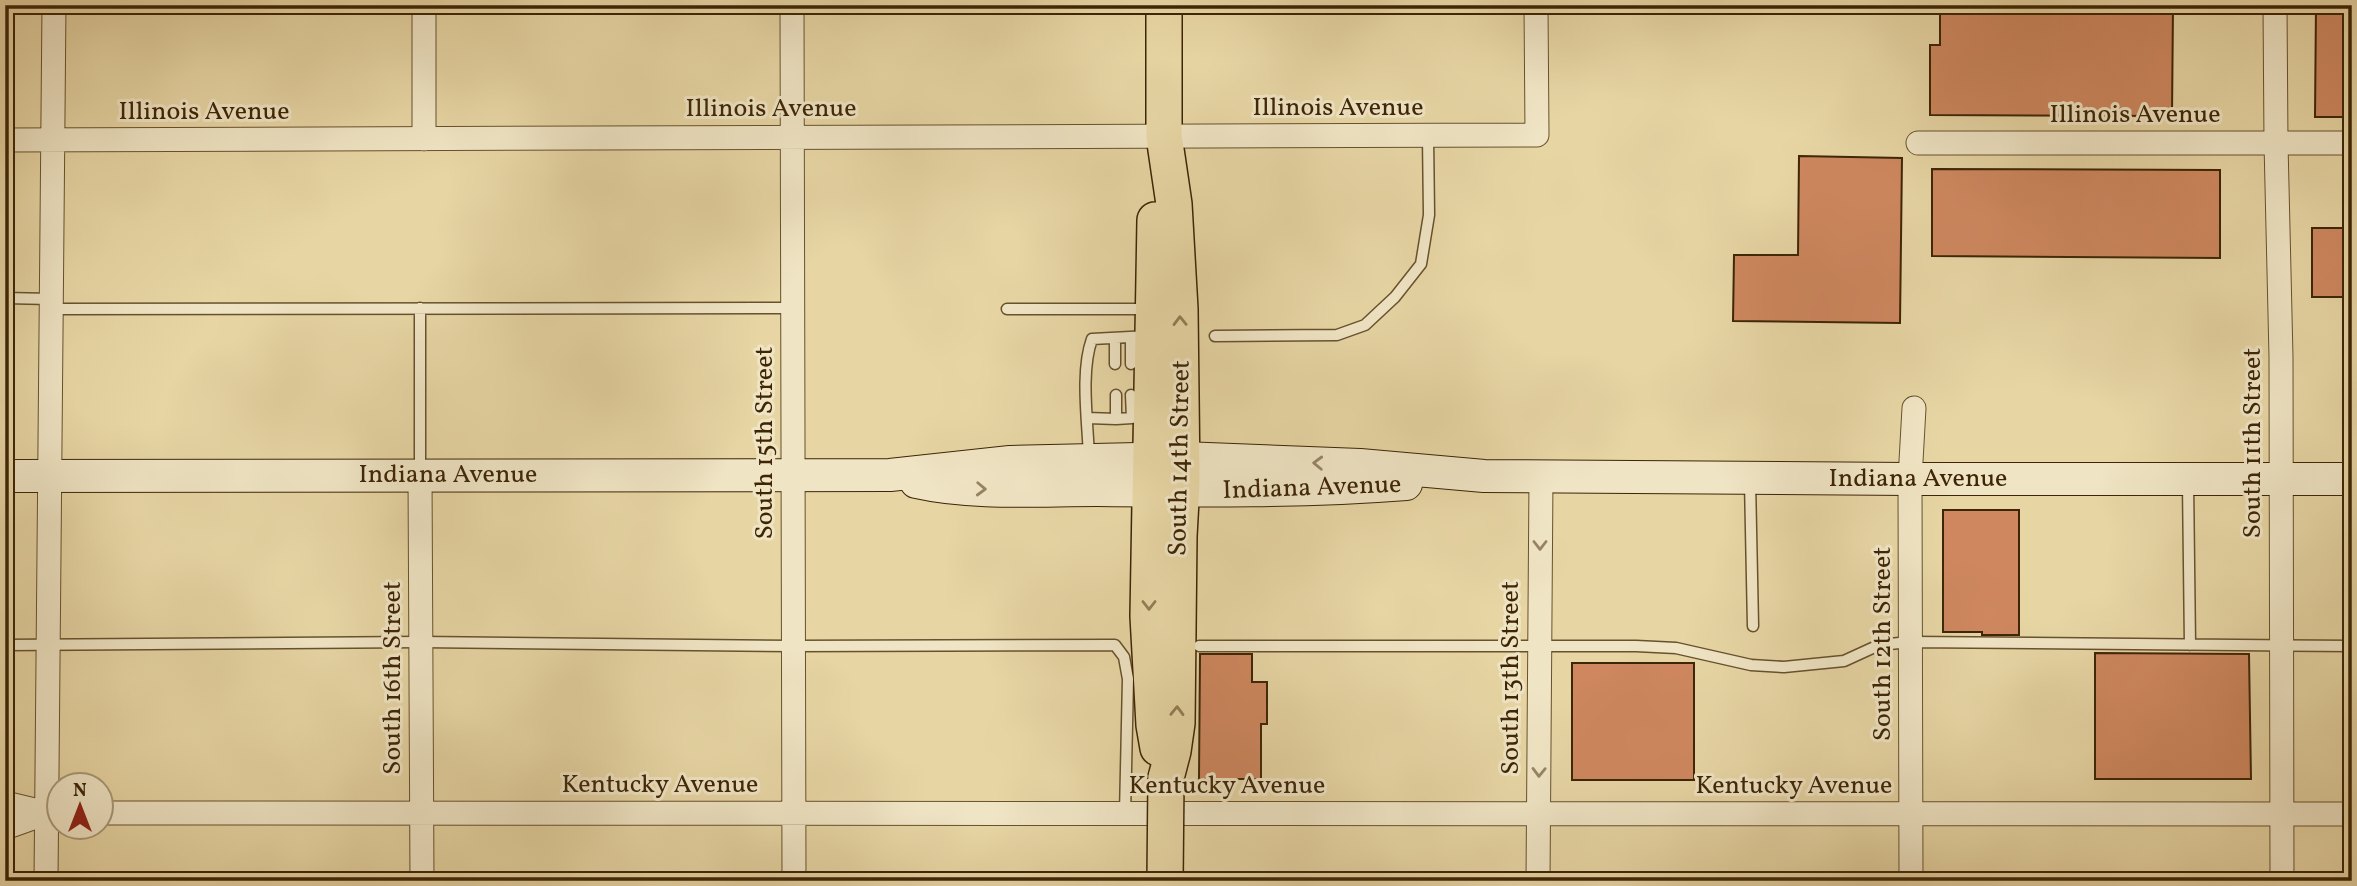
<svg xmlns="http://www.w3.org/2000/svg" width="2357" height="886" viewBox="0 0 2357 886" font-family="Vollkorn,serif">
	<style>
		.building { fill: #ce875f; stroke: #3d2506; stroke-width: 2 }
		.lines { fill: none; stroke-linecap: round; stroke-linejoin: round }
		.lane-casing { stroke: #68512e; stroke-width: 13 }
		.street-casing { stroke: #68512e; stroke-width: 25 }
		.secondary-casing { stroke: #3d2506; stroke-width: 34 }
		.primary-casing { stroke: #3d2506; stroke-width: 38 }
		.lane { stroke: #efe4c4; stroke-width: 10 }
		.street { stroke: #efe4c4; stroke-width: 23 }
		.secondary { stroke: #efe4c4; stroke-width: 32 }
		.primary { stroke: #e7d5a4; stroke-width: 35 }
		.primary-bridge-casing { stroke: #3d2506; stroke-width: 38; stroke-linecap: butt }
		.primary-bridge { stroke: #e7d5a4; stroke-width: 35 }
		.oneway { stroke: #927d55 }
		.oneway2 { stroke: #968465 }
		.labels { text-anchor: middle; dominant-baseline: central; stroke-width: 6; stroke-linejoin: round; paint-order: stroke }
		.street-label { font-size: 26px; fill: #3d2506; stroke: #efe4c4 }
	</style>
	<rect width="100%" height="100%" fill="#e7d5a4"/>
	<filter id="stains"><feTurbulence type="fractalNoise" baseFrequency=".00286" numOctaves="4"/><feColorMatrix values="0 0 0 0 .2 0 0 0 0 .09 0 0 0 0 .02 0 0 0 .5 -.17"/></filter>
	<radialGradient id="worn" r=".72"><stop offset=".6" stop-color="#630" stop-opacity="0"/><stop offset="1" stop-color="#630" stop-opacity=".3"/></radialGradient>
	<!-- building -->
	<path class="building" d="M1940 5H2173L2172 116 1930 115V45H1940Z
		M2316 5H2352V117H2315Z
		M1799 156 1902 158 1900 323 1733 321 1734 255H1798Z
		M1932 169 2220 170V258L1932 256Z
		M2312 228H2352V297H2312Z
		M1943 510H2019V635H1982V632H1943Z
		M2095 653 2249 654 2251 779H2095Z
		M1200 654H1252V682H1267V724H1261V779H1199Z
		M1572 663H1694V780H1572Z"/>
	<g class="lines">
		<!-- lane casing -->
		<g class="lane-casing">
			<path id="lane" d="M5 298 51 299
				M420 308V472
				M52 309 793 308
				M1007 309H1149
				M1215 336 1337 335 1365 325 1395 297 1421 264 1429 215 1428 136
				M1131 337V364
				M1115 338V364
				M1088 418 1116 419V395
				M1116 419 1132 418 1131 395
				M1089 458C1088 423 1080 372 1092 339L1149 336
				M1750 481 1753 626
				M2188 482 2190 645
				M5 645 421 642 793 646 1115 645 1124 657 1128 679 1125 814
				M1199 646H1636L1676 648 1751 665 1784 667 1844 661 1879 645 1910 642 2352 646"/>
		</g>
		<!-- street casing -->
		<g class="street-casing">
			<path id="street" d="M792 5 794 881
				M2275 5 2276 143 2281 357 2282 881
				M424 139V5
				M5 140 1537 135 1536 5
				M1918 143H2352
				M420 475 422 881
				M5 803 47 813H60
				M102 813 2352 814
				M5 828 47 813
				M46 881 54 5
				M1538 881 1541 477
				M1911 881 1910 479 1914 408"/>
		</g>
		<!-- secondary casing -->
		<g class="secondary-casing">
			<path id="secondary" d="M5 476 890 475 1010 462 1182 458 1360 465 1484 476 1910 479H2352
				M916 482C974 495 1037 490 1097 490 1200 491 1302 492 1406 484"/>
		</g>
		<!-- primary casing -->
		<g class="primary-casing">
			<path id="primary" d="M1164 5V136L1174 204 1180 309 1182 482 1179 536 1177 723 1173 751 1166 778
				M1155 220 1148 616 1154 725 1158 748"/>
		</g>
		<!-- lane -->
		<use href="#lane" class="lane"/>
		<!-- street -->
		<use href="#street" class="street"/>
		<!-- secondary -->
		<use href="#secondary" class="secondary"/>
		<!-- primary -->
		<use href="#primary" class="primary"/>
		<!-- primary-bridge casing -->
		<g class="primary-bridge-casing">
			<path id="primary-bridge" d="M1165 881 1166 778"/>
		</g>
		<!-- primary-bridge -->
		<use href="#primary-bridge" class="primary-bridge"/>
	</g>
	<!-- one-way arrows -->
	<defs><path id="oneway-chevron" d="M-2-3.5L2.5 0L-2 3.5" fill="none" stroke-width="1.6" stroke-linecap="round" stroke-linejoin="round" transform="scale(1.75)"/></defs>
	<g class="oneway">
		<use href="#oneway-chevron" transform="translate(1180 321) rotate(-91)"/>
		<use href="#oneway-chevron" transform="translate(1149 605) rotate(90)"/>
		<use href="#oneway-chevron" transform="translate(1177 711) rotate(-89)"/>
	</g>
	<g class="oneway2">
		<use href="#oneway-chevron" transform="translate(1318 463) rotate(-178)"/>
		<use href="#oneway-chevron" transform="translate(981 489) rotate(2)"/>
		<use href="#oneway-chevron" transform="translate(1540 545) rotate(90)"/>
		<use href="#oneway-chevron" transform="translate(1539 772) rotate(91)"/>
	</g>
	<g class="labels">
		<!-- street labels -->
		<g class="street-label">
			<text x="1338" y="108">Illinois Avenue</text>
			<text x="771" y="109">Illinois Avenue</text>
			<text x="204" y="112">Illinois Avenue</text>
			<text x="2135" y="115">Illinois Avenue</text>
			<text transform="translate(765 443) rotate(-90)">South 15th Street</text>
			<text transform="translate(2253 443) rotate(-90)">South 11th Street</text>
			<text transform="translate(1180 458) rotate(-89)">South 14th Street</text>
			<text x="448" y="475">Indiana Avenue</text>
			<text x="1918" y="479">Indiana Avenue</text>
			<text transform="translate(1312 488) rotate(-2)">Indiana Avenue</text>
			<text transform="translate(1883 644) rotate(-90)">South 12th Street</text>
			<text transform="translate(393 678) rotate(-90)">South 16th Street</text>
			<text transform="translate(1511 678) rotate(-90)">South 13th Street</text>
			<text x="660" y="785">Kentucky Avenue</text>
			<text x="1227" y="786">Kentucky Avenue</text>
			<text x="1794" y="786">Kentucky Avenue</text>
		</g>
	</g>
	<!-- margin -->
	<rect width="2357" height="886" fill="none" stroke="#e7d5a4" stroke-width="28"/>
	<rect x="7" y="7" width="2343" height="872" fill="none" stroke="#3d2506" stroke-width="3.5"/>
	<rect x="14" y="14" width="2329" height="858" fill="none" stroke="#3d2506" stroke-width="2"/>
	<!-- north arrow -->
	<g transform="translate(80 806)"><circle r="33" fill="#efe4c4" stroke="#a89878" stroke-width="2"/>
	<path d="M0-5L12 26L0 18L-12 26Z" fill="#8f2418"/>
	<text y="-10" font-size="19" font-weight="bold" text-anchor="middle" fill="#3d2506">N</text>
	</g>
	<rect width="100%" height="100%" filter="url(#stains)"/>
	<rect width="100%" height="100%" fill="url(#worn)"/>
</svg>
